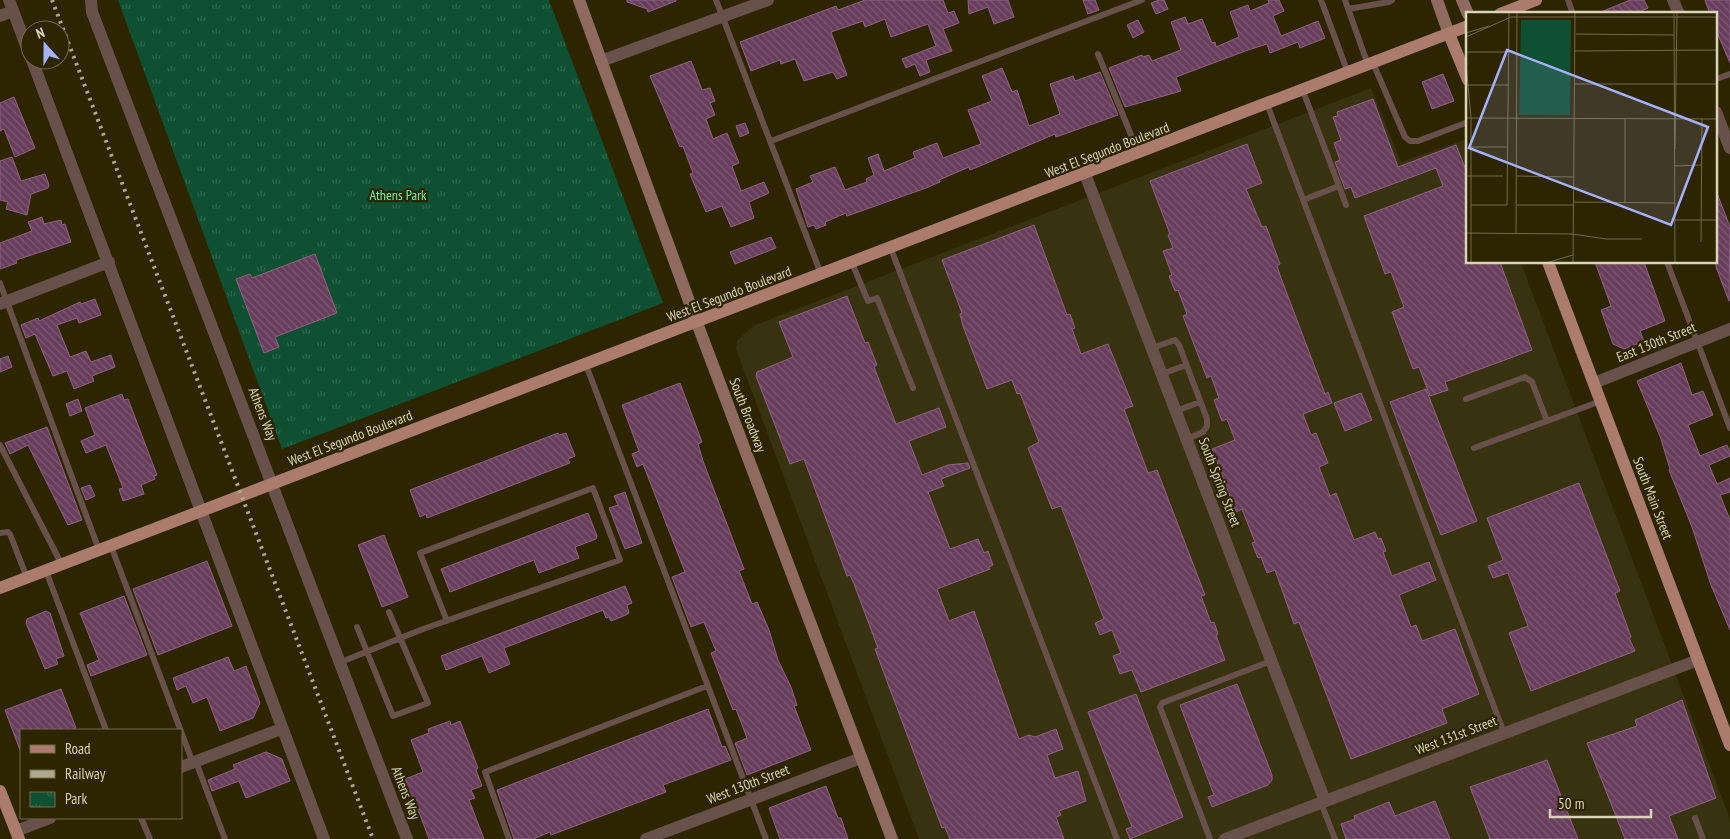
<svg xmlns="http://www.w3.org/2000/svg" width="1730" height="839" viewBox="0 0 1730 839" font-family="'PT Sans Narrow',sans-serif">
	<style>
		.built { fill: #393210 }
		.park { fill: url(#park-tufts) }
		.building { fill: url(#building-back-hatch); stroke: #8f6383 }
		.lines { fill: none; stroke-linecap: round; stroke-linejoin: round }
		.lane { stroke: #68514b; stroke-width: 6 }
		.street { stroke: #68514b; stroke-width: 12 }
		.secondary { stroke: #8e6a5f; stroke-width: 12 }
		.primary { stroke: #ab7c6e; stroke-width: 12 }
		.rail { stroke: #b0a98c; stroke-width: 4; stroke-dasharray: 2.5 5; stroke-linecap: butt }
		.labels { text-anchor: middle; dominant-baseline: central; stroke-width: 4.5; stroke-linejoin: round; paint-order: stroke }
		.street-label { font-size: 14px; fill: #dad4b9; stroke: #2d2500 }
		.park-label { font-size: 14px; fill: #63fcac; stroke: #2d2500 }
		.inset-road { fill: none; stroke: #726b4a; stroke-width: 1 }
		.view { fill: #a6b1fc; fill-opacity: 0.15; stroke: #a6b1fc; stroke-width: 2.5 }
		.inset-edge { fill: none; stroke: #dad4b9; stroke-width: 2.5 }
	</style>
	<defs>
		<pattern id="park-tufts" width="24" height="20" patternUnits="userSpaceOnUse" patternTransform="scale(1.25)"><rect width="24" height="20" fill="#0e5031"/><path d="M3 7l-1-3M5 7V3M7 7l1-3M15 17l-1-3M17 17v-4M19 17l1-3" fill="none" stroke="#30684d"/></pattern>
		<pattern id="building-back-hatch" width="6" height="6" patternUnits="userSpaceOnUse" patternTransform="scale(1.25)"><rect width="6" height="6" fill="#673d5c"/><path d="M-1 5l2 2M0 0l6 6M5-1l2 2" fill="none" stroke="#7c5871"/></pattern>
	</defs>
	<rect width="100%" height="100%" fill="#2d2500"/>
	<!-- built -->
	<path class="built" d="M1371 88 1401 162 1467 139 1468 262 1521 263 1730 819V839H919L736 349 737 341 753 326Z"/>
	<!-- park -->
	<path class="park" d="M118 0H549L663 303 282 449Z"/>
	<!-- building -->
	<path class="building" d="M627 0H676V1L648 12 647 9 627 2Z
		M865 0H943L948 13 954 11 959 23 943 29 952 51 926 60 930 72 920 76 915 64 906 68 902 59 936 46 928 24 891 37 885 19 865 27 863 21 831 32 847 75 837 79 833 72 804 81 795 59 781 64 780 60 751 71 740 42 836 6 838 10Z
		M968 0H1008L1014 17 994 24 988 7 969 14Z
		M1083 0H1095L1099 10 1088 14Z
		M1159 0H1164L1168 9 1156 14 1151 3Z
		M1268 0H1279L1284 11 1273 16 1281 36 1318 21 1325 38 1300 48 1298 42 1270 53 1267 44 1248 50 1176 77 1181 91 1125 107 1109 68 1142 55 1143 57 1149 55 1152 61 1181 50 1171 22 1185 17 1188 24 1202 19 1212 43 1215 42 1216 47 1239 37 1230 12 1248 5 1250 11 1269 3Z
		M1630 0H1644L1648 8 1634 14H1596Z
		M1705 0H1730V63L1716 30V14H1710Z
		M1138 20 1144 32 1133 38 1127 25Z
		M691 61 702 90 710 88 715 101 710 103 715 115 706 119 713 139 727 133 739 163 732 166 741 191 764 182 769 193 749 202 754 218 731 227 722 206 706 212 690 174 693 173 684 149 683 146 680 147 650 76Z
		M1002 68 1012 92 1017 90 1029 126 1060 114 1050 84 1073 76 1075 81 1100 72 1118 115 1056 137 1055 134 980 166 970 170 969 167 939 180 940 182 926 188 847 216 846 213 825 222 826 225 816 229 814 225 808 227 796 189 813 182 810 176 835 167 845 190 867 182 866 179 874 175 868 158 878 154 884 171 915 158 913 152 937 143 943 158 981 144 968 110 992 101 982 76Z
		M1443 74 1454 101 1432 109 1422 82Z
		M14 97 35 148 15 157 4 129 0 131V103Z
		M1373 99 1398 167 1456 145 1468 175V262H1500L1532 350 1445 382 1448 390 1430 396 1419 367 1413 369 1392 312 1404 307 1391 272 1385 274 1364 216 1443 186 1436 168 1355 198 1351 187 1345 189 1335 162 1340 160 1334 143 1341 140 1333 117 1338 116 1337 112Z
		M745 123 749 133 740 137 736 126Z
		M1247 144 1262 183 1246 189 1262 227 1266 226 1280 264 1277 266 1281 278 1325 394 1328 392 1332 403 1303 414 1311 435 1316 433 1328 463 1319 467 1330 496 1336 493 1354 540 1375 532 1378 539 1381 538 1386 551 1383 552 1392 576 1429 562 1436 580 1399 595 1411 627 1416 625 1422 641 1455 629 1479 694 1442 709 1447 723 1351 759 1299 622 1294 624 1275 570 1267 573 1261 557 1258 558 1252 543 1255 542 1242 509 1236 512 1212 449 1235 440 1227 419 1222 421 1214 400 1219 398 1211 376 1207 378 1183 316 1187 314 1178 290 1175 291 1169 276 1172 275 1163 251 1173 248 1168 235 1170 234 1150 181Z
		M12 157 21 181 45 174 49 185 48 188 31 194 27 215 6 209 8 202 0 200V161Z
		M1717 193 1730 227 1729 301 1716 267Z
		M42 217 44 224 61 220 62 225 65 224 71 242 16 260 17 263 0 269V243L32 231 28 222Z
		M1034 225 1067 315 1070 314 1075 328 1072 329 1081 354 1108 344 1133 406 1124 409 1148 473 1157 470 1205 595 1201 596 1211 623 1214 622 1218 634 1216 635 1225 660 1141 692 1132 670 1120 674 1113 656 1121 653 1112 630 1100 635 1095 623 1104 619 1061 506 1052 509 1028 448 1039 442 1020 393 1017 394 1012 380 987 389 963 326 960 314 962 313 942 260Z
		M771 237 776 248 735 264 730 252Z
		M315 254 337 313 275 337 279 347 264 353 236 279 250 274 252 278Z
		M1595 262H1644L1665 321 1640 331 1644 341 1624 349 1613 344 1601 310 1611 306Z
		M847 296 865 343 868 342 877 365 874 367 896 424 939 408 946 427 909 441 922 475 948 465 968 463 970 468 941 479 944 486 928 492 950 549 978 539 984 553 988 551 993 565 989 567 990 569 937 589 949 621 974 611 1019 739 1029 735 1035 737 1056 729 1063 749 1047 755 1055 778 1078 771 1086 801 1059 811 1061 815 1056 817 1064 839H950L945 827 942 828 875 649 878 648 854 584 850 575 847 576 804 459 790 464 756 376 757 372 793 357 779 322Z
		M95 299 101 315 79 323 77 318 57 325 70 357 86 351 91 362 111 355 115 367 92 376 94 381 74 389 67 371 53 376 35 334 26 338 21 325 38 318 39 321 80 302 81 304Z
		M8 356 12 367 0 372V359Z
		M1681 363 1692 395 1703 391 1713 415 1688 425 1700 456 1727 445 1730 452V456L1709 465 1717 484 1730 478V492L1720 495 1730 520V630L1711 585 1692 527 1669 470 1670 469 1661 439 1637 381Z
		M680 383 702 442 698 444 703 461 744 569 739 571 752 604 757 602 769 630 778 660 791 687 797 705 794 706 811 750 747 775 735 743 747 738 736 709 733 710 711 653 716 651 704 622 691 627 672 577 685 572 643 464 637 467 632 454 639 451 622 405Z
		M1426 389 1477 521 1441 535 1390 402Z
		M1361 393 1372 420 1345 431 1334 403Z
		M122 394 124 400 128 399 157 475 154 476 155 479 141 485 144 494 123 501 119 489 123 488 106 445 86 453 81 441 95 435 85 408Z
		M78 399 82 411 70 416 66 404Z
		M47 427 82 520 68 525 28 445 10 454 5 443Z
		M558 433 559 435 566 433 575 456 568 459 570 463 427 518 426 514 420 517 410 490Z
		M1579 483 1620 591 1615 593 1631 637 1629 638 1635 651 1531 691 1509 633 1528 626 1508 573 1493 578 1488 566 1503 560 1487 518Z
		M90 485 95 496 86 500 81 488Z
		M625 492 642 543 625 549 609 508 618 505 614 496Z
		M588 513 597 536 596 539 575 547 579 558 539 573 534 560 450 592 441 569Z
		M384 535 408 597 382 607 358 545Z
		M207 561 232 626 158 655 133 589Z
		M625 586 632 603 627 605 629 613 626 615 611 621 609 617 606 618 603 610 504 648 510 664 489 673 482 656 446 670 441 656Z
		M124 596 147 655 91 676 87 665 99 660 80 613Z
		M46 611 50 613 64 656 56 659 58 664 45 669 26 623 27 619Z
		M228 657 234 671 246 666 260 703 253 718 220 731 207 697 193 703 186 686 177 690 173 678Z
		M1237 684 1272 775V780L1268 785 1212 807 1208 797 1214 795 1180 705Z
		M61 689 76 728 70 730H21L20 750 5 710Z
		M1136 694 1183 817 1130 839 1126 829 1132 827 1088 712Z
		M1682 700 1716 798 1669 816 1678 839H1625L1587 743 1637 726 1635 720Z
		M708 709 722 747 725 746 731 760 663 785 666 792 551 835 550 832 533 839H514L497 790Z
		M450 721 451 725 460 721 478 768 476 770 482 786 471 790 475 798 469 800 484 839H429L419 812 409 816 404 803 413 800 405 779 423 772 411 740 429 733 428 729Z
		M266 752 282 759 290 781 246 798 239 781 212 791 208 780 235 769 233 765Z
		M1547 760 1578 839H1490L1470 787Z
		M826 786 838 818H841L848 839H780L769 808Z
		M1435 801 1450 839H1346L1341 824 1355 819 1354 816 1389 802 1395 816Z"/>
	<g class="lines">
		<!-- lane -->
		<path class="lane" d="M716 0 821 274
			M1321 0 1348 73
			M1345 0 1368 65
			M1568 0 1573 14
			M1348 9 1389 2 1392 0
			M1098 54 1138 152
			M1373 63 1405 137 1410 141H1418L1468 122
			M1716 79 1730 74
			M1303 91 1339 186 1303 200
			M1267 104 1504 733
			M771 141 1142 0
			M1339 186 1346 205
			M891 249 1117 839
			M1667 262 1730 428
			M852 263 868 301 877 298 913 388
			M0 283 99 550
			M1152 348 1175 340 1179 345 1207 419V426L1203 432 1187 439
			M586 365 766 839
			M1162 374 1186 365
			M1466 399 1525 377 1532 382 1547 421
			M1176 411 1200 402
			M0 445 62 565
			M1474 448 1601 401
			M0 533 8 532 10 534 27 578
			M111 546 193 763
			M46 571 106 730
			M357 627 393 716 428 703 389 612
			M341 662 423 629 620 560 593 488 420 553 447 621
			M196 762 225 839
			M1321 803 1335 839
			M141 818 150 839
			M1695 818 1703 839
			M509 839 485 772 707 686
			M1210 839 1160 707 1162 703 1271 661"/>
		<!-- street -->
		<path class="street" d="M9 0 30 56
			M91 0 92 12 407 839
			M1673 0 1679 14
			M0 16 13 11
			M32 60 324 839
			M601 61 768 0
			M1716 112 1730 148
			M1085 174 1325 801
			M0 304 109 262
			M1594 383 1730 329
			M181 767 281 729
			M16 831 50 818
			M646 839 861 758
			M1225 839 1698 660"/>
		<!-- secondary -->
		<path class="secondary" d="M579 0 697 323 892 839
			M1437 0 1449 34
			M1462 0 1468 14"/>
		<!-- primary -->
		<path class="primary" d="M1500 14 1536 0
			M1449 34 1468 80
			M1548 262 1730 745
			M0 588 1468 26
			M0 791 19 839"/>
		<!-- rail -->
		<path class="rail" d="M52 0 373 839"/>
	</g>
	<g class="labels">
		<!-- street labels -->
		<g class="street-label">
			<text transform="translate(1107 150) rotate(-21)">West El Segundo Boulevard</text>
			<text transform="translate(729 294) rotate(-21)">West El Segundo Boulevard</text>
			<text transform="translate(1656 342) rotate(-22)">East 130th Street</text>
			<text transform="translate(263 414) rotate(69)">Athens Way</text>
			<text transform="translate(748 415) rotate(69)">South Broadway</text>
			<text transform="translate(350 438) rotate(-21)">West El Segundo Boulevard</text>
			<text transform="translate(1220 482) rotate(69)">South Spring Street</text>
			<text transform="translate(1653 498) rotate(69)">South Main Street</text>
			<text transform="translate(1456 735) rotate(-21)">West 131st Street</text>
			<text transform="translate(748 784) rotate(-21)">West 130th Street</text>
			<text transform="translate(406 793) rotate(69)">Athens Way</text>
		</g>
		<!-- park labels -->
		<g class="park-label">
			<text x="398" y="195">Athens Park</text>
		</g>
	</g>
	<!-- overview -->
	<g transform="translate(1466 12)">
		<rect width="251" height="251" fill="#2d2500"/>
		<path d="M55 8H105L104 103H53Z" fill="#0e5031"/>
		<path class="inset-road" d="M208 0 209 251M0 21 23 14M110 22 208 23M0 25 45 5H252M108 39 252 38M0 40H42M0 51 5 106V251M108 72H252M0 73H42M0 106 252 107M5 135H41M209 137 211 0M209 154 235 153M0 164H37M51 164 107 165M108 190 209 191M159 190V107M5 193H41L43 0M51 193H107M209 208H252M0 221 107 222 140 227H176M50 221 51 0M235 230 236 107M80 251 107 243M107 251 109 0"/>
		<path class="view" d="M41 38 242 115 205 213 3 136Z"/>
		<rect width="251" height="251" class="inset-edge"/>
	</g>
	<!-- legend -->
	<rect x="20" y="729" width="162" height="90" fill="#2d2500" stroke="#726b4a"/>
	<rect x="30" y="745" width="25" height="8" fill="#ab7c6e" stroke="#726b4a"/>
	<text x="65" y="754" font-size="15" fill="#dad4b9">Road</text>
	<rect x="30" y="770" width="25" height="8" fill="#b0a98c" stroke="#726b4a"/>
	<text x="65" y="779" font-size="15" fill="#dad4b9">Railway</text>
	<rect x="30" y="792" width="25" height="15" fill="url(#park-tufts)" stroke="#726b4a"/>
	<text x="65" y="804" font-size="15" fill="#dad4b9">Park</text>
	<!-- north arrow -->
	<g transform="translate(45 45) rotate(339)"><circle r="24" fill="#2d2500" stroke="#726b4a"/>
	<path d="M0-4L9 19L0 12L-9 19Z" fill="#a6b1fc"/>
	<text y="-8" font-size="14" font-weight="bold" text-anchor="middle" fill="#dad4b9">N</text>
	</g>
	<!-- scale -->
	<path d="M1550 809v8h101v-8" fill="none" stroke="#dad4b9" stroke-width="2.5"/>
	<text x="1558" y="809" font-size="15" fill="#dad4b9" stroke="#2d2500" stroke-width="4" paint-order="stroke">50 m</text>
</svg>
